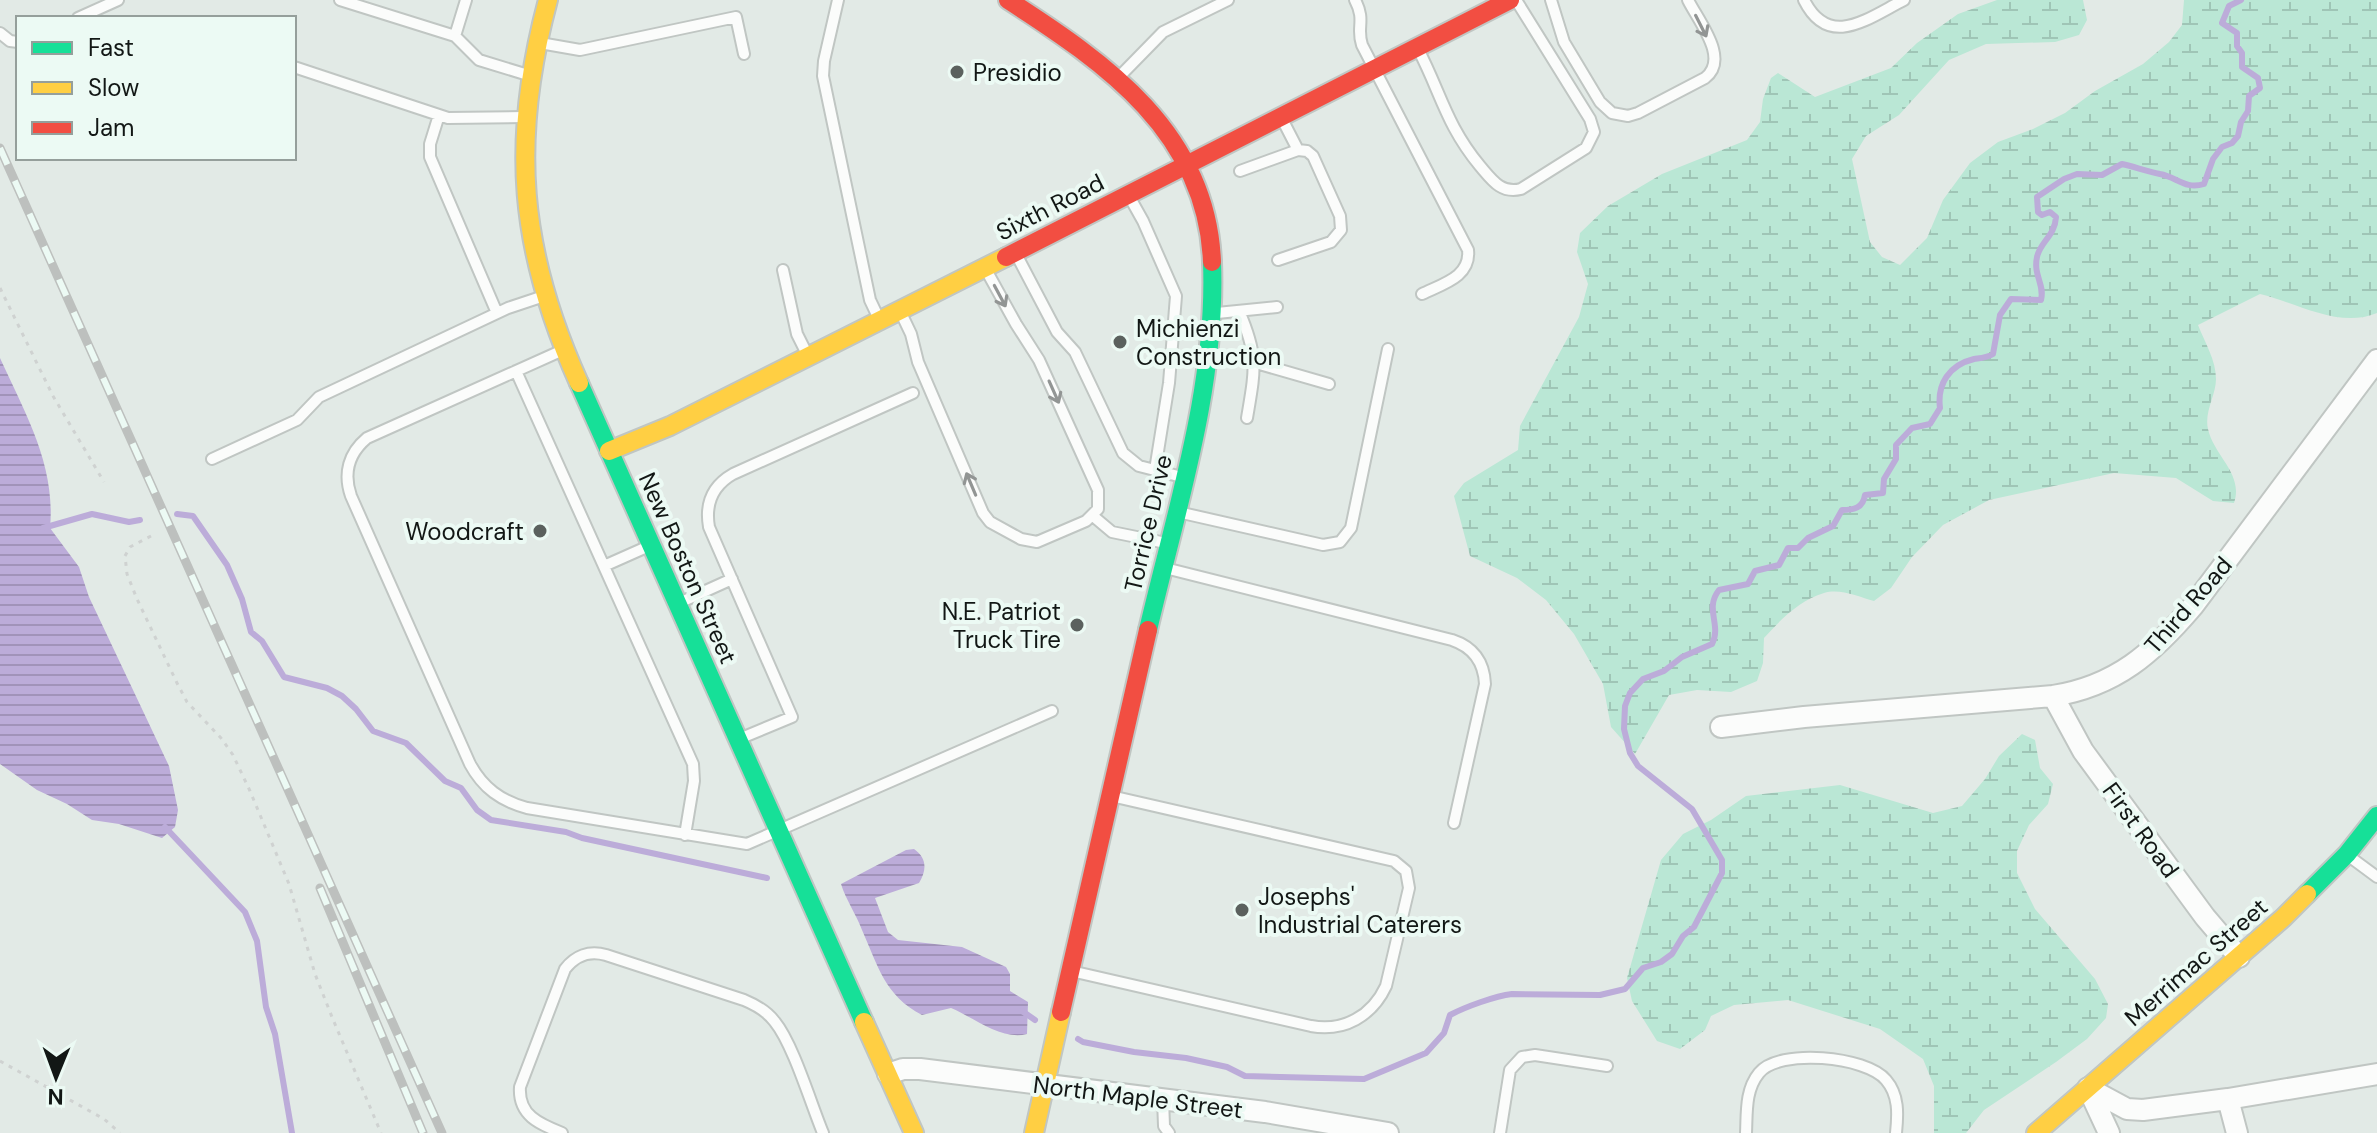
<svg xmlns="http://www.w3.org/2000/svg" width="2377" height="1133" viewBox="0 0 2377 1133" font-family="'DM Sans',sans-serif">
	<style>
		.wetland { fill: url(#wetland-marsh) }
		.water { fill: url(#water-rules) }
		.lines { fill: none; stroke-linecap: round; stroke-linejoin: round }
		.stream { stroke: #bcacd9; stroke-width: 6 }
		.lane-casing { stroke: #c0c6c3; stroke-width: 14 }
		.street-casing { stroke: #c0c6c3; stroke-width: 24 }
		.fast-casing { stroke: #c0c6c3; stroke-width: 22 }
		.slow-casing { stroke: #c0c6c3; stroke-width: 22 }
		.jam-casing { stroke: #c0c6c3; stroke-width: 22 }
		.path { stroke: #cfd2d1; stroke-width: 3; stroke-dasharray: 4 6; stroke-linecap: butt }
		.lane { stroke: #fbfcfb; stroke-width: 10 }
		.street { stroke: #fbfcfb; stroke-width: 20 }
		.fast { stroke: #16e098; stroke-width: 18 }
		.slow { stroke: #ffcf43; stroke-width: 18 }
		.jam { stroke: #f24e42; stroke-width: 18 }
		.rail-casing { stroke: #bdc0be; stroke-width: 9 }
		.rail { stroke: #ecfaf4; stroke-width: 6; stroke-dasharray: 18; stroke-linecap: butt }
		.oneway { stroke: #929594 }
		.poi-dot { fill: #5b615e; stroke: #ecfaf4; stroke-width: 3 }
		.labels { text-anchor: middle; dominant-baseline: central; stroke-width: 8; stroke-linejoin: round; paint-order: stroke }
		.poi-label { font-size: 24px; fill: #121715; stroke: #ecfaf4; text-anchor: start }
		.street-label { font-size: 24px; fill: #121715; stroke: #ecfaf4 }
	</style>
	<defs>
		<pattern id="wetland-marsh" width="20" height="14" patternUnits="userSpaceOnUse" patternTransform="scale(2)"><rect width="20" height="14" fill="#bae7d5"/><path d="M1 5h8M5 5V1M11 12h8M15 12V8" fill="none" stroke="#9fc5b6"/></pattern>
		<pattern id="water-rules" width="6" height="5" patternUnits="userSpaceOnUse" patternTransform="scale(2)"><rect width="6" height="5" fill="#bcacd9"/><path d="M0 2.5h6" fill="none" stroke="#a193b9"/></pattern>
	</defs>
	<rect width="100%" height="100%" fill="#e2eae6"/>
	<!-- wetland -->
	<path class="wetland" d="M1997 0H2083L2087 20 2079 35 2055 42 1986 44 1949 60 1899 115 1866 136 1852 159 1870 242 1882 257 1900 265 1927 238 1943 200 1970 163 1998 142 2033 129 2065 113 2095 91 2143 64 2169 42 2182 25 2184 0H2377V313C2339 329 2298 303 2260 294L2198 325C2205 343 2216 360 2216 379 2216 395 2204 412 2208 429 2214 456 2244 474 2234 503L2213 501 2176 478 2114 473 1989 500 1943 525 1912 557 1891 588 1874 601C1859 597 1840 588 1824 593 1800 600 1780 620 1764 638L1763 663 1757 681 1731 692 1697 690 1669 695 1635 754 1611 727 1603 684 1574 634 1546 600 1517 578 1470 556 1454 496 1464 483 1518 450 1520 426 1579 317 1588 284 1577 252 1580 233 1608 206 1662 174 1747 140 1760 122 1763 99 1771 78 1778 73 1815 97 1891 68 1917 43 1958 14Z
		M2022 734 2035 740 2040 768 2053 784 2048 804 2029 825 2017 851V873L2035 909 2095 979 2108 1004 2106 1018 2087 1039 2056 1062 1984 1110 1966 1133H1934V1086L1923 1059 1880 1029 1788 1000 1734 1005 1711 1016 1705 1030 1680 1049 1657 1041 1632 1001 1627 978 1661 860 1683 834 1711 820 1746 796 1840 785 1933 813 1962 806 1985 779 1999 756Z"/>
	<!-- water -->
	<path class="water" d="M0 358C25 413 56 465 50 528L79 567 89 597 169 766 178 810 175 827 162 838 119 824 92 820 67 804 37 790 0 764Z
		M914 849C927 858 927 870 919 883L875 898 888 932 898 940 962 947 1006 967 1010 974V991L1028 1002 1027 1034C1002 1041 973 1017 951 1008L922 1015C885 996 878 966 862 930 856 914 846 900 841 884L906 850Z"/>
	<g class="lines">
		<!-- stream -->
		<path class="stream" d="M177 514 193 516 227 565 242 599 251 632 262 641 284 677 327 688 342 696 356 709 373 731 406 743 445 781 461 788 477 810 491 820 566 832 582 838 767 878
			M43 528 92 514 129 522 140 520
			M165 827 245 912 257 941 266 1007 275 1034 292 1133
			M1022 1011 1035 1020
			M1078 1039 1083 1042 1134 1052 1186 1058 1227 1067 1245 1076 1364 1079 1426 1053 1444 1033 1450 1015C1465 1007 1495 996 1512 994L1600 995 1625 989 1643 968 1661 962 1672 954 1683 936 1694 927 1722 873V860L1692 809 1638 766 1630 753 1624 729 1625 706 1630 693 1643 679 1664 671 1682 657 1712 644C1722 625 1704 609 1719 590L1748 584 1755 571 1779 565 1788 548H1798L1808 538 1833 526 1842 510C1854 510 1863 508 1865 495L1883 493 1884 479 1896 459V445L1912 428 1930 424 1940 408C1937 384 1949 365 1974 359 1981 358 1986 358 1993 354L2000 315 2011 299 2041 300C2045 284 2033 276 2037 257 2040 242 2055 236 2056 217L2050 212 2042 215 2038 212 2037 197 2064 179 2077 174 2102 175 2122 164C2135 167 2146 171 2160 174 2177 177 2185 190 2204 184L2213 159 2222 147 2232 143 2238 136 2241 122 2248 111 2249 96 2260 88 2258 78 2242 67V53L2237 46V33L2222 23 2229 6 2241 0"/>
		<!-- lane casing -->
		<g class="lane-casing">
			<path id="lane" d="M340 0 455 36 479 60 528 75
				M838 0 824 61 823 76 870 300 879 319
				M1355 0C1366 21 1356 27 1362 45L1468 250C1471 277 1442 284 1422 294
				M1551 0 1564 42 1600 102 1612 113 1628 116 1638 113 1705 78C1730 59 1699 22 1688 0
				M1804 0C1829 50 1868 18 1904 0
				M78 18 118 0
				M0 33 10 41 18 42
				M455 36 466 0
				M540 43 580 50 736 17 744 54
				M1418 49C1441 93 1446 125 1480 166 1492 180 1501 194 1521 189L1586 148 1594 132 1590 119 1516 0
				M294 67 448 118 523 117
				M1120 76 1163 32 1228 0
				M439 115 430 144V157L497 313
				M1281 117 1298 150
				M1240 171 1298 150 1307 151 1313 156 1340 216 1341 230 1331 242 1278 260
				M1129 196 1143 221 1176 296 1169 383 1155 470
				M1016 254 1057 332 1075 352 1123 453 1139 466 1182 477
				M783 270 797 334 808 356
				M1239 311C1259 357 1255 370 1247 418
				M901 313 911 334 918 362 983 513 990 522 1021 539 1037 542 1086 521 1098 509V490L1039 360 1016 324 985 268
				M1217 313 1277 307
				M563 350 367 438C349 453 343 473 351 496L470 764C483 788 501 801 527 808L747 844 1052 711
				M1256 363 1329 384
				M516 371 693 764 694 781 685 835
				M212 459 297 420 319 397 508 308 544 296
				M1178 512 1323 545 1340 542 1351 528 1388 349
				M1093 516 1112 532 1166 543
				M604 566 649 546
				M1165 568 1452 640C1473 647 1484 662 1485 684L1454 823
				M679 603 732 579
				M739 739 792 717 709 527C705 504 712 486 733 474L913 393
				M2350 857 2377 877
				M1071 971 1311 1026C1344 1032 1372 1016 1386 986L1409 888 1406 871 1394 861 1111 796
				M1163 1099 1164 1126 1169 1133
				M562 1133C539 1124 518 1115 520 1087L565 969C575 956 589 950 606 955L744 1000C756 1005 767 1011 775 1022 793 1044 811 1104 823 1133
				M1500 1133 1510 1070 1522 1057 1535 1055 1607 1066
				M1746 1133C1747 1113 1745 1090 1759 1073 1779 1048 1866 1056 1886 1080 1899 1095 1898 1114 1896 1133"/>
		</g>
		<!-- street casing -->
		<g class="street-casing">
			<path id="street" d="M2053 696 2083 751 2205 917 2239 957
				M1721 727 1804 717 2053 696C2116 686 2153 653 2193 606L2377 360
				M888 1074 903 1069H920L1265 1112 1388 1133
				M2088 1088 2127 1109 2143 1110 2228 1099 2377 1074
				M2088 1088 2109 1133
				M2228 1099 2237 1133"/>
		</g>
		<!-- fast casing -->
		<g class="fast-casing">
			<path id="fast" d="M579 383 864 1022
				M1148 630C1176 510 1217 385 1212 262
				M2307 894 2347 854 2377 816"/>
		</g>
		<!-- slow casing -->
		<g class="slow-casing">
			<path id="slow" d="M548 0C510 141 519 250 579 383
				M609 451 670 426 1006 257
				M864 1022 914 1133
				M1034 1133 1061 1012
				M2036 1133 2283 918 2307 894"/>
		</g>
		<!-- jam casing -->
		<g class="jam-casing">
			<path id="jam" d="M1008 0C1106 63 1207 133 1212 262
				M1006 257 1510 0
				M1061 1012 1148 630"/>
		</g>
		<!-- path -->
		<path class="path" d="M0 288 53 396 104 482
			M151 536 130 547 125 556 127 574 137 599 177 683 187 702 221 738 233 755 250 791 289 884 315 974 332 1017 381 1133
			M0 1061 104 1119 120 1133"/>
		<!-- lane -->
		<use href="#lane" class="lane"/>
		<!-- street -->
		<use href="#street" class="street"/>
		<!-- fast -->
		<use href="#fast" class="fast"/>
		<!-- slow -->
		<use href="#slow" class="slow"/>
		<!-- jam -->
		<use href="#jam" class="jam"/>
		<!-- rail casing -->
		<g class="rail-casing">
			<path id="rail" d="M0 148 442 1133
				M320 888 423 1133"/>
		</g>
		<!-- rail -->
		<use href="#rail" class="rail"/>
	</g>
	<!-- one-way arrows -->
	<defs><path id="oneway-shaft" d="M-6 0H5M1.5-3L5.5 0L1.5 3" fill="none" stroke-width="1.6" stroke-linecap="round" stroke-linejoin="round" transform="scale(2)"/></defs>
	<g class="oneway">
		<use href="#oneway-shaft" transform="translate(1701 26) rotate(63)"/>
		<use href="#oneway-shaft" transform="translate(1000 296) rotate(62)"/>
		<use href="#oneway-shaft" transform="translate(1054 392) rotate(66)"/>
		<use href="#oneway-shaft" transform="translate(971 484) rotate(-113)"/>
	</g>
	<!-- markers -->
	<g class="poi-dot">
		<circle cx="957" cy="72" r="8"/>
		<circle cx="1120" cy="342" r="8"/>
		<circle cx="540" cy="531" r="8"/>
		<circle cx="1077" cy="625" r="8"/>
		<circle cx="1242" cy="910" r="8"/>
	</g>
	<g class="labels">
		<!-- poi labels -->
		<g class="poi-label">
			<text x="973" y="72">Presidio</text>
			<text x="1136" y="328">Michienzi<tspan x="1136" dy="28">Construction</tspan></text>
			<text x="524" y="531" text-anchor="end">Woodcraft</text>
			<text x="1061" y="611" text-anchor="end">N.E. Patriot<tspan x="1061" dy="28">Truck Tire</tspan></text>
			<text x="1258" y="896">Josephs'<tspan x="1258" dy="28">Industrial Caterers</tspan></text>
		</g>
		<!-- street labels -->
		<g class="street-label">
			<text transform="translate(1050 207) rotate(-27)">Sixth Road</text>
			<text transform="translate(1148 523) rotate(-77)">Torrice Drive</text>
			<text transform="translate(688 568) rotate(66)">New Boston Street</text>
			<text transform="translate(2188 605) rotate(-49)">Third Road</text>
			<text transform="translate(2141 830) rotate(54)">First Road</text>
			<text transform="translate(2196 962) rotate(-41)">Merrimac Street</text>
			<text transform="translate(1138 1097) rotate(7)">North Maple Street</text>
		</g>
	</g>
	<!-- legend -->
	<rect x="16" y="16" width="280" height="144" fill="#ecfaf4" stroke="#959f9b" stroke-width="2"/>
	<rect x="32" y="42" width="40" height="12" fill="#16e098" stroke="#959f9b" stroke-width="2"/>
	<text x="88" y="56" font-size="24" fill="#121715">Fast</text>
	<rect x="32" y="82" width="40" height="12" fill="#ffcf43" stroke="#959f9b" stroke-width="2"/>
	<text x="88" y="96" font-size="24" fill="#121715">Slow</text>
	<rect x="32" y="122" width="40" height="12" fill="#f24e42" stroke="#959f9b" stroke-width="2"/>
	<text x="88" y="136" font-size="24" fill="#121715">Jam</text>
	<!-- north arrow -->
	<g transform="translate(56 1077) rotate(181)" stroke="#ecfaf4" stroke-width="6" paint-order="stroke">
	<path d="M0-6L14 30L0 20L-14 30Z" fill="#121715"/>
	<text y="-12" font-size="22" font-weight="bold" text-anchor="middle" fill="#121715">N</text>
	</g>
</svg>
